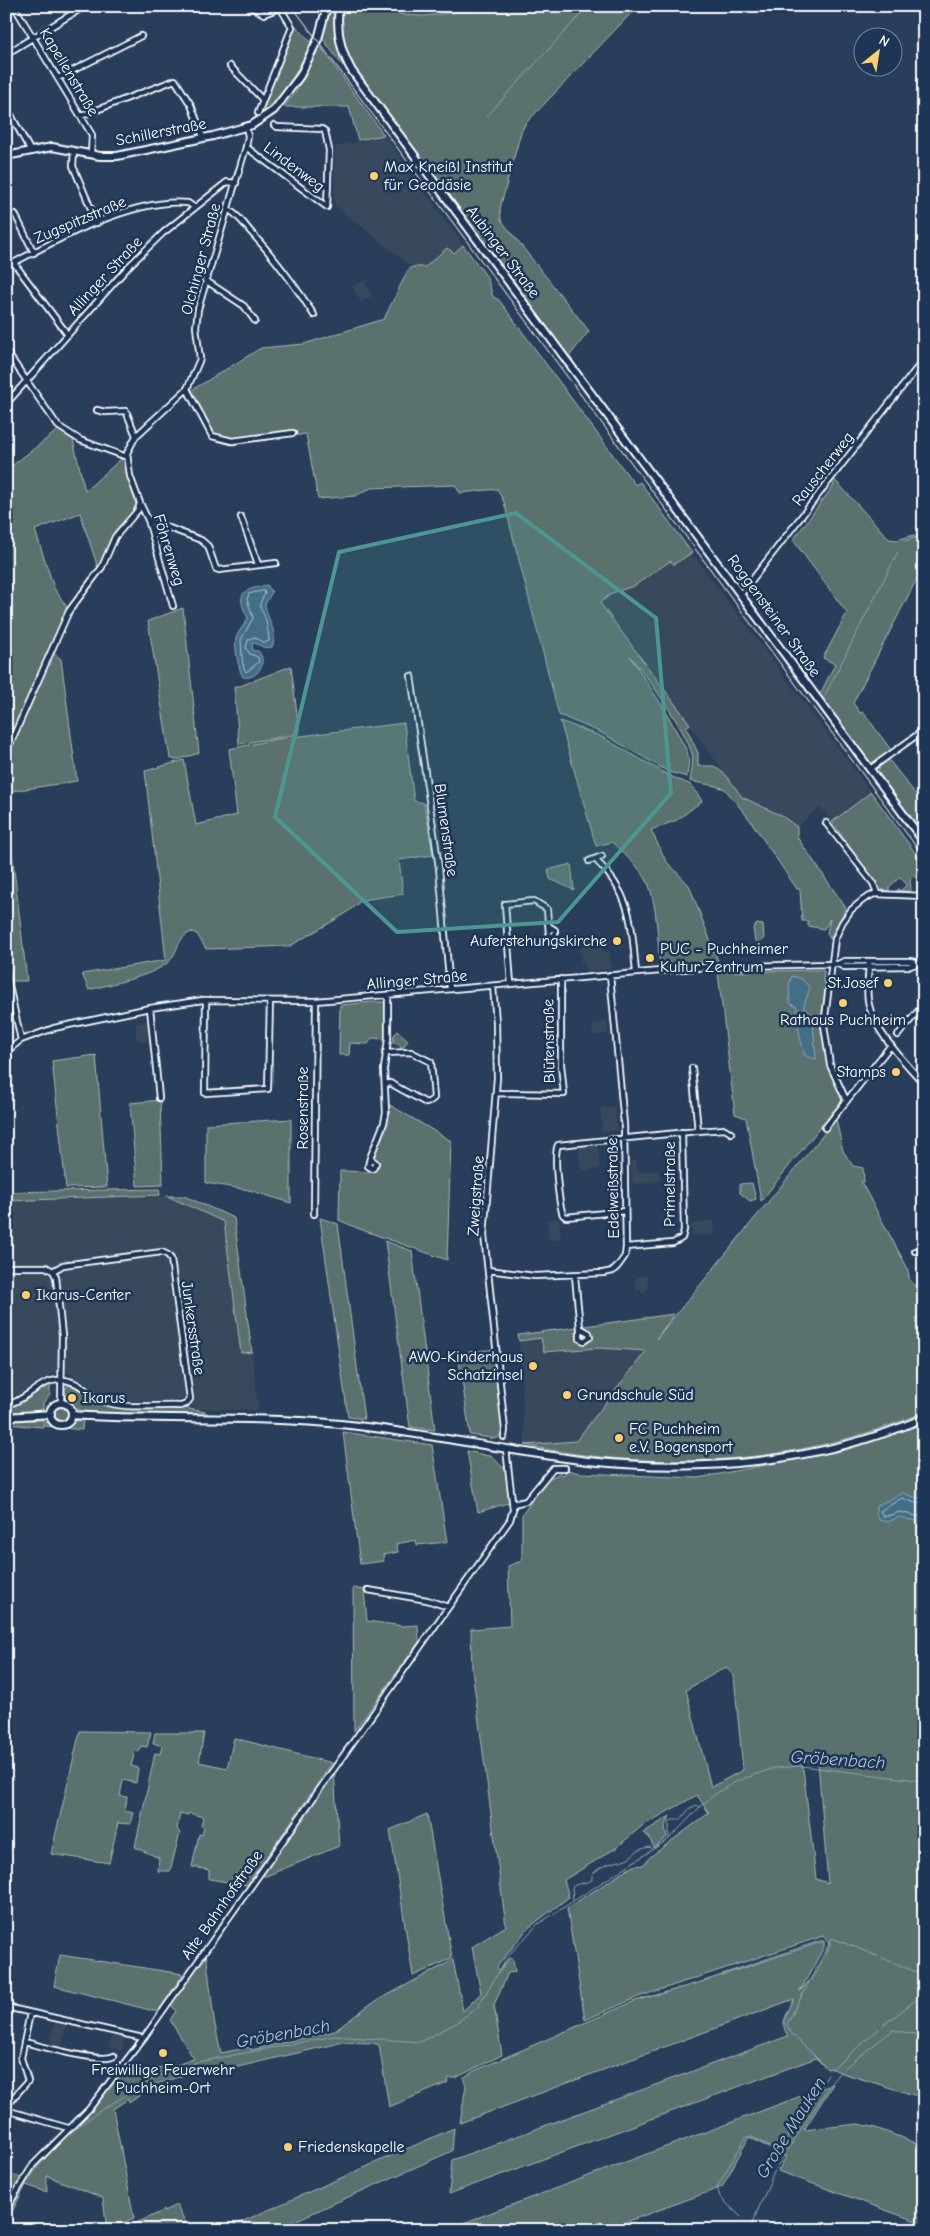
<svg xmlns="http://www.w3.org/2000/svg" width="930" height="2236" viewBox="0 0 930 2236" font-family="'Comic Neue',sans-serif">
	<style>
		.built { fill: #38485d }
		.green { fill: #5a716d; stroke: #acb8b6; fill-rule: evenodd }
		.water { fill: #426e86; stroke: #8ea8b6 }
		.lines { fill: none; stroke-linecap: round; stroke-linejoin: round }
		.shore { stroke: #b3c5cf; stroke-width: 1 }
		.stream { stroke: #8ea8b6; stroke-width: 1 }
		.street-casing { stroke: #fff; stroke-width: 8 }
		.secondary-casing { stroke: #fff; stroke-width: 10 }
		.street { stroke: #1d3557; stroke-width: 4.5 }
		.secondary { stroke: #1d3557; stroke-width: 6 }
		.rail { stroke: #fff; stroke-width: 1 }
		.marked { fill: #4b9892; fill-opacity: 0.2; stroke: #4b9892; stroke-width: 4; stroke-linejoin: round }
		.poi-dot { fill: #ffd166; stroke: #1d3557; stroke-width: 2 }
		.labels { text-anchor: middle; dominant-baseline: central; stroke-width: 5; stroke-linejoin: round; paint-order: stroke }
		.street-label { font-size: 16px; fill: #fff; stroke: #1d3557 }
		.poi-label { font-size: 16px; fill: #fff; stroke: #1d3557; text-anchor: start }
		.water-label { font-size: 18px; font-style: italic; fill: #b3c5cf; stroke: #1d3557 }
	</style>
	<rect width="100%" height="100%" fill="#293e5a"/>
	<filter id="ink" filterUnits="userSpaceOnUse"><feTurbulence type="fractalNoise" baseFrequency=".02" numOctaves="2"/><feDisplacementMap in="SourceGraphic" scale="10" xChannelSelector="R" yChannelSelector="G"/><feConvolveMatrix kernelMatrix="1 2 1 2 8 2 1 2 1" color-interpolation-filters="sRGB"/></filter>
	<g filter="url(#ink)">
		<!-- built -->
		<path class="built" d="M384 135 463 245 453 253 447 248 425 267H412L334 205 335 147Z
			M364 281 372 296 361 302 352 287Z
			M692 553 871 792 832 822 820 807 797 827 782 816 742 797 599 603 612 593 634 586 670 560 675 564Z
			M595 942V948L603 947V952H610L611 969 586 972 584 963H581L580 951 582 945Z
			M149 1022 151 1037 147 1038V1041L140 1042V1039H136V1023Z
			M607 1022 608 1034 593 1036 592 1024Z
			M615 1107 617 1130 602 1132 600 1108Z
			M598 1146 600 1169 581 1171 578 1148Z
			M636 1160 638 1172 658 1170 660 1181 633 1184 630 1161Z
			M167 1196 224 1222 241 1353 252 1352 259 1410 197 1409 182 1399 178 1401H124L111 1399 68 1373H54L38 1381 19 1395 6 1399V1201Z
			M559 1218 561 1239 549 1240 547 1219Z
			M708 1221H714L715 1235H692L691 1224Z
			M647 1275 648 1289 645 1290V1294H642V1290L636 1291 635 1280 637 1276Z
			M541 1338 544 1354 599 1348 646 1351 576 1441 525 1445 519 1341Z
			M54 2024 66 2026 62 2046 50 2044Z
			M112 2036 124 2038 122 2051 109 2048Z"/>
		<!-- green -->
		<path class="green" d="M331 6H337L335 37 343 66 322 38Z
			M343 6H380L404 15 424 16 505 6H638L526 123 521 132 500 208 501 220 589 331 568 358 349 61 341 32Z
			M295 25 311 42C301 64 284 100 261 110Z
			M320 46 384 135 358 140 349 107H284L295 93Z
			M463 245 487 277 493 297 499 300 635 485 640 482 692 553 674 564 670 561 634 586 612 593 600 603 690 724 686 727 698 753V766H714L726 775 742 797 782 816 797 827V837L846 908 830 939 827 933 830 919 824 929 808 926V921H802L800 889H797L750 820 725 789 716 786 690 781C691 773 694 762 692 754 686 730 647 676 630 656L666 712 687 751 689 759 687 777 669 772 602 733 559 715 504 502 497 489 460 493 455 485 371 488 355 496 318 499 306 434 232 445 211 439 187 393 261 348 304 344 384 319 408 270 412 267H425L447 248 454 253Z
			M58 430 73 440 85 491 121 459 125 460 136 505 131 514 115 530 98 568 80 513 35 530 54 588 68 609 6 747V468L13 465Z
			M833 478 889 539 897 540 924 532V565L853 703 860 713 863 712 891 750 872 763 867 761 819 696 835 664 823 658 847 613 793 540 834 485 831 481Z
			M183 608 199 753 176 760 170 758 148 621Z
			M53 653 61 659 77 781 6 792V761Z
			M291 666 299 730 298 734 239 744 234 686H240Z
			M560 721 600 736 668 775 691 785 702 801 677 820 651 830 666 861 689 885 718 961 660 964C657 938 658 908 648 883 641 867 624 855 612 842L596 846Z
			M404 723 414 801 424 803 433 855 399 860 403 894 362 900 345 914 290 946 206 949 197 934 191 932C174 940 180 954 166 964 147 978 112 983 89 990L82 974 166 960 145 771 184 760 196 825 237 815 229 749 277 739Z
			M889 760 924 805V836L878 775 879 767Z
			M871 792 924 865V876L919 871 910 880 911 891H896L899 889 900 891 907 885 900 877 889 887V891L880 889 832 822Z
			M6 800 27 981H12L6 947Z
			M571 864 574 890 550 879 548 870Z
			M757 924 763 925 764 938 759 943 755 941 753 928Z
			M821 970 824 971 823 981 826 982C820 1034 821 1052 842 1100L761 1201 746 1118 735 1114 718 972Z
			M372 1002H385V1039L372 1038 368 1044 350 1043 349 1055H339L340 1005Z
			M398 1031 408 1040 403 1048 393 1042 394 1035Z
			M96 1055 107 1187 66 1188 52 1061Z
			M160 1100 163 1185 137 1186 130 1103Z
			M390 1105 451 1141 447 1260 357 1228 339 1220 340 1171 372 1172 377 1168 379 1163 374 1157 388 1119Z
			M291 1119V1203L249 1190 206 1183V1124Z
			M836 1119 843 1151 853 1166 863 1168 864 1182H861L907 1267 910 1281 918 1287 924 1299V1412C799 1465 657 1473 525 1445L576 1441 646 1351 599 1348 544 1352 541 1338 519 1341 518 1335 674 1314 656 1339Z
			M752 1183 756 1199 750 1201 740 1193V1184Z
			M159 1189 160 1195 6 1201V1192Z
			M167 1196H184L234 1218 252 1352 241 1353 224 1222Z
			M320 1218 338 1224 364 1419 348 1417Z
			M385 1241 412 1251 435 1430 410 1427Z
			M498 1349 504 1430 497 1439 470 1435 458 1353Z
			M50 1384V1395L43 1403V1410L32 1414 6 1415V1407L20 1403Z
			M74 1385 96 1400 111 1406 184 1408 206 1412 208 1415H103L80 1410 66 1401 65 1389 67 1386Z
			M54 1413a7 7 0 1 1 14 0a7 7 0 1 1-14 0Z
			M6 1420H44L43 1427 6 1424Z
			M83 1420 82 1430 45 1426 46 1421 64 1426 73 1421Z
			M924 1423V2098L842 2073 831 2068 827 2069 816 2058 449 2194 452 2160 788 2036C778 2022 789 2013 794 1999L460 2123 466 2085 463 2078 474 2071 635 2001 701 1982 824 1941V1947L800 1991 816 1973 830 1945 823 1936 638 1997 585 2020 567 1908 633 1866 643 1865 650 1857 709 1813 697 1795 642 1826 616 1848 564 1880 569 1897 527 1929 497 1967 500 1971 510 1957 513 1960 515 1972 508 1973 494 2005 502 2055 455 2078H449L447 2083 389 2107 379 2045 373 2043 337 2042 336 2044 212 2073 211 2067 156 2084 129 2103 128 2099 113 2109 134 2218 107 2230 103 2198 47 2176V2192L26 2185 6 2223V2216L41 2153 124 2073 176 2065 194 2059 170 2020 176 2011 170 2003 206 1952 214 2020 221 2053 250 2047 251 2050 335 2031 369 2005 453 1960 463 2011 481 1993 472 1947 506 1926 472 1669 471 1629 510 1626 508 1566 522 1561V1515L549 1477 550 1478 560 1473 563 1475 568 1470 580 1473 698 1478 845 1450ZM726 1667 734 1676 743 1770 711 1787 686 1690ZM802 1760 818 1762 828 1883 816 1879Z
			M343 1432 432 1445 447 1542 417 1545 416 1540 396 1544 398 1552 383 1555 384 1561 360 1564Z
			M467 1451 493 1457 502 1467 506 1468 510 1497 508 1503 478 1512Z
			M353 1588 364 1590 367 1621 403 1626 418 1625 419 1642 354 1731Z
			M80 1731 151 1732 147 1747 141 1746 139 1752 135 1751 131 1766 138 1768 136 1783 123 1780 120 1796 127 1797 125 1811 133 1813 130 1824 118 1823 109 1863 51 1854Z
			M155 1733H204L199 1762 227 1768 234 1738 332 1763 247 1885 209 1879V1870L192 1867 199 1834 202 1835 204 1827 201 1826 203 1817 189 1813 188 1815 180 1813 177 1829 180 1833 170 1871H158L159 1858 135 1847 155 1753 160 1754 162 1746 153 1743Z
			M334 1771 339 1846 266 1876H261Z
			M427 1814 452 1958 413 1976 390 1830Z
			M670 1816 665 1827 667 1837 654 1848 649 1837 643 1833Z
			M60 1955 183 1974 158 2012 54 1986Z
			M833 2084 804 2130 858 2124 873 2127 924 2146V2224L778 2171 786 2157 749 2137 722 2187 604 2230H445Z
			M454 2128 452 2151 274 2230H223Z
			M6 2174 23 2178 6 2205Z
			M177 2205 189 2230H120Z"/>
		<!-- water -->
		<path class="water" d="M267 585 272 592 265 604C266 618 279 632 272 647 262 650 260 643 252 643L253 651H258C269 662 257 680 243 677 239 672 234 645 236 639 238 631 245 625 248 618 234 592 244 590 267 585Z
			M792 976 802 979 810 988 803 1008 812 1014 816 1059 805 1056C800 1043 800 1030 795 1016L798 1008 790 1003 789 985Z
			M903 1493 917 1498H924V1523L899 1517 888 1522 879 1520 876 1515V1506Z"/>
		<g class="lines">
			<!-- shore -->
			<path class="shore" d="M264 591 265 594C255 609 263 608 266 621 267 627 269 635 269 641L264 643 254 637 248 640 246 648 250 654 258 657 259 662 246 672C241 666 242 648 241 640L253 618 247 599 249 594Z
				M924 1503H916L902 1498 880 1511 884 1517 900 1512 924 1518"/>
			<!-- stream -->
			<path class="stream" d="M486 117 582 13 592 6
				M904 541 924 535
				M825 695 898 552
				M669 1839V1822L672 1820H680L690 1808 697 1805 700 1807
				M573 1900 572 1887C579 1882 585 1884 592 1880V1875C601 1864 614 1863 626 1859 632 1857 634 1853 639 1850 642 1848 647 1848 650 1847L652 1849
				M882 1958 924 1975
				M722 1974 822 1940
				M883 2025 924 1994
				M823 2064 791 2033 787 2025 788 2022 832 1938 877 1956
				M843 2069 893 2030 924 2036
				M831 2070 879 2029
				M741 2217 720 2197 717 2187 746 2137H753L777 2151H779L828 2074
				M6 2218 22 2190 40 2164 66 2136 98 2112 156 2077 197 2062 335 2036 420 2042 456 2023 477 2008 509 1955 538 1924 669 1839 700 1807 715 1794 737 1781 774 1768 801 1766 924 1781
				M752 2224 775 2170 831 2083 840 2072"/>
			<!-- street casing -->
			<g class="street-casing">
				<path id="street" d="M14 6 92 135 91 154
					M67 6 73 14
					M250 6 264 14 277 9H281L292 27 258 113
					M6 54 85 6
					M230 66 262 99
					M58 78 141 36
					M6 106 30 150
					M81 116 175 80 191 105 203 137
					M246 147 327 207 329 150 325 131 322 129 277 127 274 125
					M74 151 73 166 97 223
					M227 209C236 213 244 223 250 231 274 257 295 285 314 315
					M15 214 34 253
					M14 263 68 335
					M6 267C54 241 133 197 188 203L194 207
					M205 280 244 306 255 321
					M6 351 58 426 80 440 127 457
					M187 389 212 436 232 441 293 433
					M6 404 129 266 163 233 222 186 227 182 236 183
					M97 410 105 412 126 411 136 436
					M140 503 148 520 173 606
					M241 517 258 564
					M148 520 201 540 208 546 216 569 219 570 276 563
					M741 594 924 359
					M411 676 439 868 450 989
					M6 753 69 611 102 567 115 537 138 510 140 503 130 476 127 453 136 436 187 389 200 359 196 327 198 309 246 147 248 136 246 127
					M870 769 924 730
					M826 823 873 883 877 893
					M596 860C633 897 631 923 636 972
					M589 861 602 856
					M869 961C869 974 866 988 868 1000 872 1030 905 1062 924 1084
					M838 964 844 961H910L924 964
					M6 972 21 1040
					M511 984 505 904 534 901 547 909 549 934 551 936H555V930L550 927
					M493 986 496 1022 497 1078 484 1235 505 1430 504 1437
					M206 1000 205 1093 268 1089 270 1001
					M150 1008 159 1098
					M898 1035 924 1004
					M6 1052 21 1040 54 1028 150 1008 203 1000 316 1001 707 967 830 964H838L844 967 910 966 919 963
					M385 1053 411 1052 431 1062 434 1098 429 1102 426 1103 390 1083 385 1084
					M692 1068 698 1131
					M497 1093 564 1094 561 1064V979
					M846 1100 830 1065 824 1025 835 939 842 923 851 910 863 900 874 894 924 896
					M825 1128 891 1045
					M370 1158 384 1123 386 1113 384 1069 388 1039V995
					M370 1158 376 1163 373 1169 368 1166Z
					M625 1211 566 1217 563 1215C559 1204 553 1155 558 1145L698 1131 725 1129 731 1133
					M314 1214 316 1001
					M626 1247 673 1243 682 1238 684 1230 682 1132
					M915 1251 924 1250
					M6 1267H46L53 1271
					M488 1270 535 1276 603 1273 613 1271 618 1266 625 1256 626 1247 624 1124 610 975
					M53 1271 56 1277 62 1336 61 1403
					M575 1276 580 1328
					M580 1328 589 1333 590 1337 584 1341 580 1339Z
					M6 1405C26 1401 37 1382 57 1380 80 1378 89 1397 108 1403 131 1409 158 1405 181 1406L186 1404 190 1399 171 1259 168 1255 162 1252 63 1265 53 1271
					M513 1504 526 1501 553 1468H565
					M368 1590 427 1600 448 1607
					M6 2007 143 2038
					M24 2042C42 2046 101 2064 114 2056
					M6 2106 28 2081 21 2058 30 2013
					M6 2110 68 2128
					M6 2209 33 2165 89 2109 145 2036 510 1520 513 1509 506 1449"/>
			</g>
			<!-- secondary casing -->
			<g class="secondary-casing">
				<path id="secondary" d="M339 6C336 30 340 51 352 71L924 842
					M6 156 52 147 100 156H117L213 136 252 125 274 110 300 76 318 39 327 6
					M50 1414a11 11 0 1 1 22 0a11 11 0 1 1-22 0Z
					M72 1415C161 1421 251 1415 340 1424 423 1432 505 1451 588 1461 701 1473 819 1463 924 1418
					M6 1417 51 1414"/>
			</g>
			<!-- street -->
			<use href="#street" class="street"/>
			<!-- secondary -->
			<use href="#secondary" class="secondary"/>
			<!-- rail -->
			<path class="rail" d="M292 6 924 857"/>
		</g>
	</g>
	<!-- marked area -->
	<path class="marked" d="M516 513 656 618 671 793 558 922 397 932 275 817 339 552Z"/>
	<!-- markers -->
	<g class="poi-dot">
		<circle cx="374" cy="176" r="5"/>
		<circle cx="617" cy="941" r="5"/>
		<circle cx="650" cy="958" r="5"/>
		<circle cx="888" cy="983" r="5"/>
		<circle cx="843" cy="1003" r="5"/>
		<circle cx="896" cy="1072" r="5"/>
		<circle cx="26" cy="1295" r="5"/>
		<circle cx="533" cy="1366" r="5"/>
		<circle cx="567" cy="1395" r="5"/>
		<circle cx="72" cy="1398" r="5"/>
		<circle cx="619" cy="1438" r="5"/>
		<circle cx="163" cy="2053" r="5"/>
		<circle cx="288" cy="2147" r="5"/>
	</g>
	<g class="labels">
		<!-- street labels -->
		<g class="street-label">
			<text transform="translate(69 72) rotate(59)">Kapellenstraße</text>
			<text transform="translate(161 132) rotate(-11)">Schillerstraße</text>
			<text transform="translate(294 167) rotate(37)">Lindenweg</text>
			<text transform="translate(80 220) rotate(-23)">Zugspitzstraße</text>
			<text transform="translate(503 252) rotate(53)">Aubinger Straße</text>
			<text transform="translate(201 259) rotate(-75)">Olchinger Straße</text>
			<text transform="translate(105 276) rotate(-47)">Allinger Straße</text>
			<text transform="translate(823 469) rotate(-52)">Rauscherweg</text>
			<text transform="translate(169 550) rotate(73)">Föhrenweg</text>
			<text transform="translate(774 616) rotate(54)">Roggensteiner Straße</text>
			<text transform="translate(446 830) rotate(82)">Blumenstraße</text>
			<text transform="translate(417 980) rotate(-5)">Allinger Straße</text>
			<text transform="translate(549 1041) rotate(-91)">Blütenstraße</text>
			<text transform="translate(303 1108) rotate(-90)">Rosenstraße</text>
			<text transform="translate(670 1184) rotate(-90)">Primelstraße</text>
			<text transform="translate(613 1188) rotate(-91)">Edelweißstraße</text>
			<text transform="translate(476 1196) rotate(-86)">Zweigstraße</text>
			<text transform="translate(193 1328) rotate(82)">Junkersstraße</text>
			<text transform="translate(222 1905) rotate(-55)">Alte Bahnhofstraße</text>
		</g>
		<!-- poi labels -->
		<g class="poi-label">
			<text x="384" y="167">Max Kneißl Institut<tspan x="384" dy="18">für Geodäsie</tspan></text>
			<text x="607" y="941" text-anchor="end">Auferstehungskirche</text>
			<text x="660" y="949">PUC - Puchheimer<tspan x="660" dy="18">Kultur Zentrum</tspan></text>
			<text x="878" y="983" text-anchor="end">St.Josef</text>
			<text x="843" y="1020" text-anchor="middle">Rathaus Puchheim</text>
			<text x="886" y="1072" text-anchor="end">Stamps</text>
			<text x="36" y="1295">Ikarus-Center</text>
			<text x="523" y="1357" text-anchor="end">AWO-Kinderhaus<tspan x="523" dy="18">Schatzinsel</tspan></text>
			<text x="577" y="1395">Grundschule Süd</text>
			<text x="82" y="1398">Ikarus</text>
			<text x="629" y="1429">FC Puchheim<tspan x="629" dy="18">e.V. Bogensport</tspan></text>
			<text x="163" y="2070" text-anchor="middle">Freiwillige Feuerwehr<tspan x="163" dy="18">Puchheim-Ort</tspan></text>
			<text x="298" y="2147">Friedenskapelle</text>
		</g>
		<!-- water labels -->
		<g class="water-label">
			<text transform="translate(838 1760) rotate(4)">Gröbenbach</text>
			<text transform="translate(283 2034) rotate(-10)">Gröbenbach</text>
			<text transform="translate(791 2128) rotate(-58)">Große Mauken</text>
		</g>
	</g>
	<!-- margin -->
	<rect width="930" height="2236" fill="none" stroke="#1d3557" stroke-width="25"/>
	<rect x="12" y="12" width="905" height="2211" fill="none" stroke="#fff" stroke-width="2" filter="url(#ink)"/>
	<!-- north arrow -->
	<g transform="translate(878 52) rotate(30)"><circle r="24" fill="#1d3557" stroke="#77869a"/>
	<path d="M0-4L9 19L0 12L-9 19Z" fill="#ffd166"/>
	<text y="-8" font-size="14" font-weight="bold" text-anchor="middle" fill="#ffffff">N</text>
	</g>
</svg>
